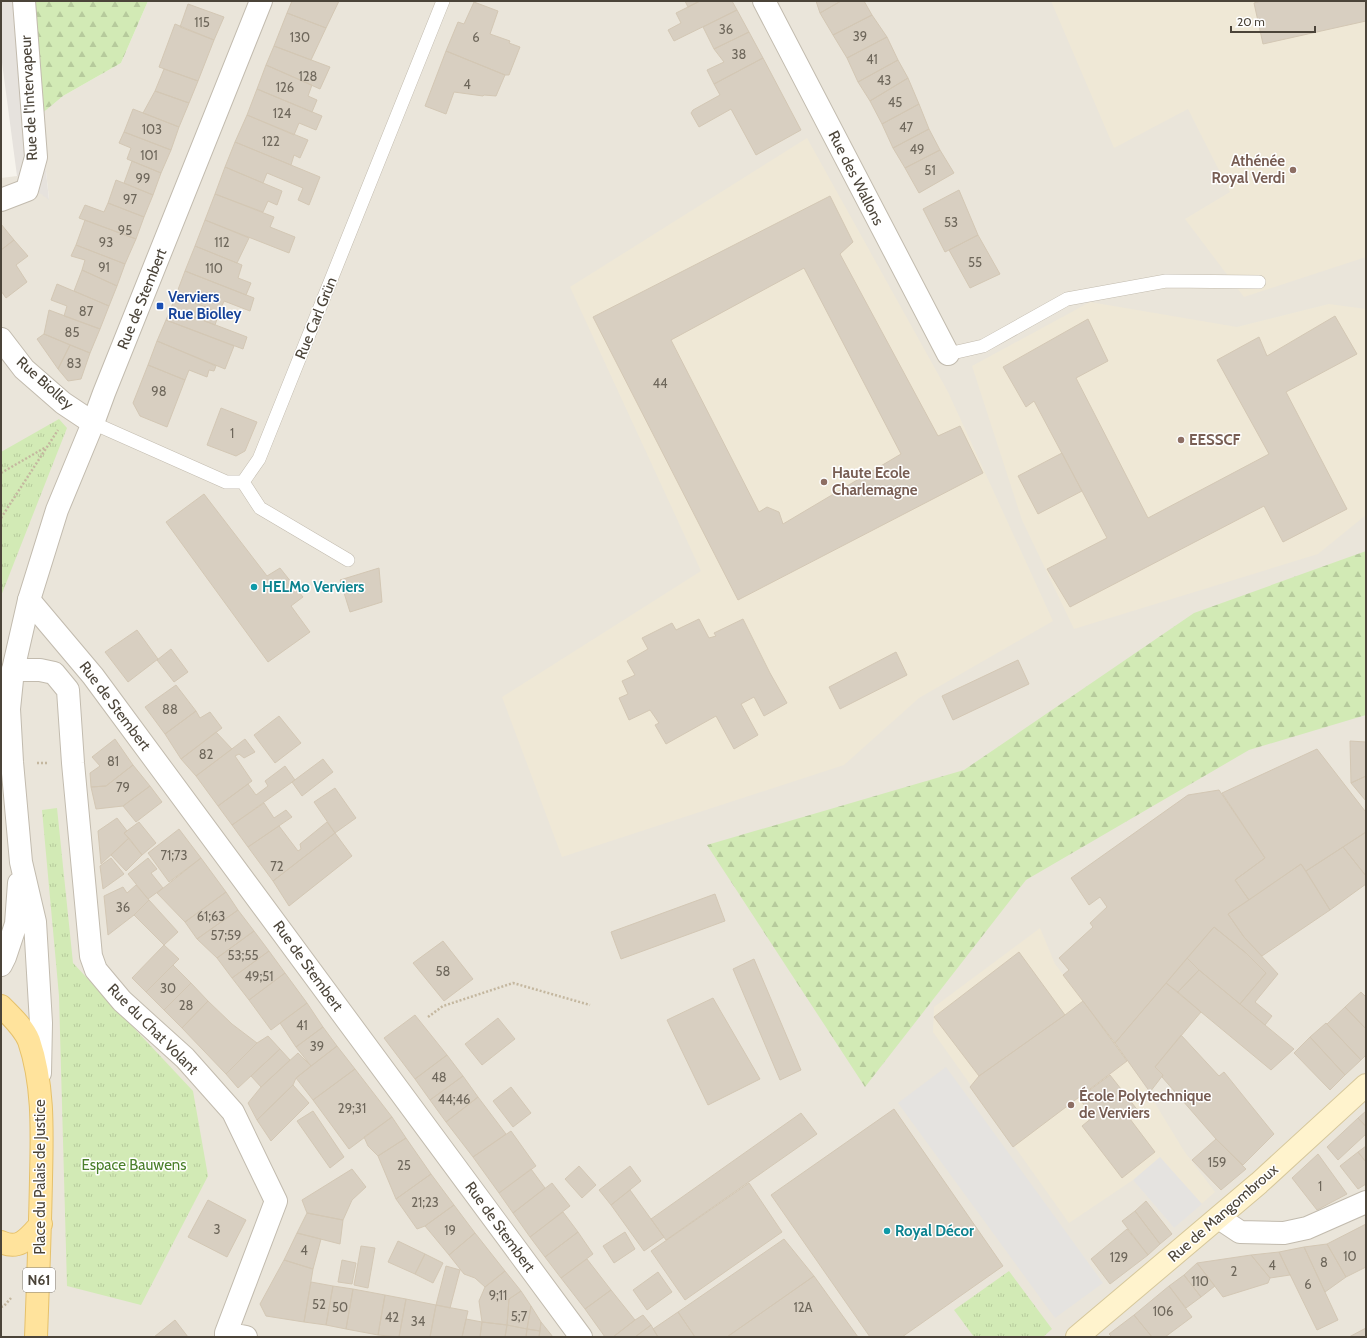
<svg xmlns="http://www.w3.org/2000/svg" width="1367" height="1338" viewBox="0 0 1367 1338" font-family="Cabin,sans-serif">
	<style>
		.residential { fill: #eae5da }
		.industrial { fill: #e6e2dd }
		.education { fill: #efe8d6 }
		.forest { fill: url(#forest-firs) }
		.park { fill: url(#park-tufts) }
		.parking { fill: #e5e3e0 }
		.building { fill: #d8cfc1; stroke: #d3c7b4; fill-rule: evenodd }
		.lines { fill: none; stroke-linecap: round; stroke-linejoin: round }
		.service-casing { stroke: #c2bbae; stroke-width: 14 }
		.minor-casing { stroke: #c2bbae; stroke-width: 24 }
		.tertiary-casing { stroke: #c2bbae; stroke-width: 24 }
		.secondary-casing { stroke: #d6c79b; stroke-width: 24 }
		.primary-casing { stroke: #e6c16a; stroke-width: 24 }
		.path { stroke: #c4b79f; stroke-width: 2.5; stroke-dasharray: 2 2; stroke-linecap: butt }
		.service { stroke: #fff; stroke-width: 13 }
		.minor { stroke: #fff; stroke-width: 22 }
		.tertiary { stroke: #fff; stroke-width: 22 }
		.secondary { stroke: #fff3cd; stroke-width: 22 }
		.primary { stroke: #ffe39c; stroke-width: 22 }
		.education-dot { fill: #8d6e63; stroke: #fff; stroke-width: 1.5 }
		.transit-dot { fill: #1a4fb4; stroke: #fff; stroke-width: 1.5 }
		.culture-dot { fill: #0f9aa8; stroke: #fff; stroke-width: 1.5 }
		.labels { text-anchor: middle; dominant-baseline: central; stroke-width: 3; stroke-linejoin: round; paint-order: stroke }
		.number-label { font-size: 13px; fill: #6e675b }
		.shield { fill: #fff; stroke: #817c74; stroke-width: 1 }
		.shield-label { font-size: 14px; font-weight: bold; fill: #4b4439 }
		.street-label { font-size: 15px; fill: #4b4439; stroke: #fff }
		.education-label { font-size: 15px; font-weight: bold; fill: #785e54; stroke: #fff; text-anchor: start }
		.transit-label { font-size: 15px; font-weight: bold; fill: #164399; stroke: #fff; text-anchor: start }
		.culture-label { font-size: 15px; font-weight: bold; fill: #0d838f; stroke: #fff; text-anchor: start }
		.park-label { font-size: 15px; fill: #4a7f2a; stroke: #fff }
	</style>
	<defs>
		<pattern id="forest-firs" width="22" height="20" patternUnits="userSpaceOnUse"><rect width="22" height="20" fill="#d2eab5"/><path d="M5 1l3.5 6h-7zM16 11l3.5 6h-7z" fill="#b6ca9c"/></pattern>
		<pattern id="park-tufts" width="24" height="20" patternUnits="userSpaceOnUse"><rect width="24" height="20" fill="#d2eab5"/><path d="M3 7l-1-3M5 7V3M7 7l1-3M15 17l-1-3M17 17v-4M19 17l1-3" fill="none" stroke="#b6ca9c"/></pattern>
	</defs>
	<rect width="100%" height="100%" fill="#f6f3ec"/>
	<!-- residential -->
	<path class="residential" d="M148 1H1366V1337H1V178L17 176 49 199 40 115 63 96 121 63Z"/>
	<!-- industrial -->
	<path class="industrial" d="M1 1H98L63 96 40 115 49 200 17 176 1 55Z"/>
	<!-- education -->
	<path class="education" d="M1051 1H1366V257L1244 297 1185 219 1230 192 1188 109 1114 148Z
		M807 138 948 392 1053 621 919 698 844 765 562 857 502 697 701 571 570 287Z
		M1090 302 1237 327 1329 304 1366 309V515L1318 554 1074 629 1022 520 972 366Z
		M1040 928 1055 964 1128 1059 1184 1151 1215 1192 1174 1228 1133 1180 1069 1223 933 1032 934 1007Z"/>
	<!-- forest -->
	<path class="forest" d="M31 1H148L121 63 63 96 40 115Z
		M1366 551V715L1249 750 1026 880 865 1087 707 845 964 770 1194 613Z"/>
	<!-- park -->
	<path class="park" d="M59 419 67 428 1 596V452Z
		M57 808 73 963 193 1091 208 1176 141 1305 67 1286 59 996 42 810Z
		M1009 1271 1052 1329 1043 1337H974L954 1310Z"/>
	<!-- parking -->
	<path class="parking" d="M946 1067 1103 1283 1055 1318 898 1103Z
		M1160 1157 1202 1204 1174 1228 1133 1180Z"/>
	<!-- building -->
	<path class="building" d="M292 1H339L326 28 287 13Z
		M685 1H700L688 7Z
		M700 1H732L737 10 674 41 668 30 681 23 676 13Z
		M816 1H841L820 13Z
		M841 1H864L872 15 833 35 820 13Z
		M1261 1H1366V21L1263 44 1254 3Z
		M474 2 498 11 490 34 510 41 509 43 520 47 509 75H505L446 51 458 22 464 24Z
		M188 4 224 17 214 40 180 27Z
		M737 10 749 32 714 49 703 27Z
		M287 13 326 28 311 60 274 46Z
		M872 15 887 37 847 58 833 35Z
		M175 24 214 40 198 81 159 67Z
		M749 32 763 58 714 84 707 70 724 62 714 49Z
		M887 37 898 60 858 82 847 58Z
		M274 46 330 67 320 89 266 65Z
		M446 51 505 75 496 96 484 95 483 96 454 92 446 114 425 106Z
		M763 58 801 130 756 155 731 109 699 127 691 113 693 110 720 95 714 84Z
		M898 60 908 78 870 101 858 82Z
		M266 65 312 85 308 96 317 100 312 112 257 89Z
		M164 69 198 81 189 103 155 91Z
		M908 78 919 104 882 124 870 101Z
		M257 89 322 116 316 130 299 123 294 135 247 115Z
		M155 91 189 103 179 127 143 113Z
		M919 104 929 129 893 148 882 124Z
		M133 109 179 127 171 150 124 132Z
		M247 115 308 140 300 158 294 155 291 165 235 142Z
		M929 129 940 150 905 168 893 148Z
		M124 132 171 150 161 173 127 159 131 148 119 143Z
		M235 142 320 177 309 205 298 200 303 188 267 173 263 183 225 167Z
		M940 150 954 173 919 193 905 168Z
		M132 161 161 173 153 195 124 183Z
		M225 167 282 191 277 205 268 201 263 212 215 194Z
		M116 180 153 195 144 217 108 203Z
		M959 190 978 235 945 252 923 209Z
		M215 194 274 217 270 227 295 237 289 253 205 220Z
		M830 196 853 242 840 254 938 436 960 426 983 473 738 600 593 317ZM804 268 901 454 783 524 779 512 767 507 759 512 671 340Z
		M108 203 144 217 136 239 79 218 85 205 104 212Z
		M85 220 136 239 125 264 76 245Z
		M205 220 249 238 237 263 195 246Z
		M1 224 14 240 1 250Z
		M978 235 1000 274 970 288 949 250Z
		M14 240 28 256 16 265 27 282 6 298 1 291V250Z
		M76 245 125 264 117 286 82 270 85 260 71 256Z
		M195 246 242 265 238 278 251 283 246 295 185 271Z
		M82 270 117 286 109 306 74 291Z
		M185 271 254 298 250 311 224 301 219 313 176 295Z
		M57 284 109 306 100 329 64 316 67 306 51 300Z
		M176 295 219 313 215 325 171 308Z
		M171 308 247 337 243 349 166 320Z
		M49 310 100 329 90 353 44 334Z
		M1335 316 1357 354 1286 392 1347 509 1283 542 1264 506 1070 607 1047 569 1107 538 1034 401 1026 407 1003 367 1088 319 1108 361 1076 378 1148 518 1269 454 1217 360 1259 337 1267 356Z
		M166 320 234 346 225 369 157 341Z
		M44 334 70 345 58 369 37 339Z
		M157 341 216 366 214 371 209 370 207 377 189 370 185 380 148 365Z
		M70 345 90 353 81 379 68 381 58 369Z
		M148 365 185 380 167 427 140 416 133 403Z
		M221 408 257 422 245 451 236 456 207 445Z
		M1062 453 1082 491 1038 514 1018 476Z
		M204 494 267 576 280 568 303 597 291 606 310 632 268 662 166 522Z
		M379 568 382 602 350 612 340 580Z
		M699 619 709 638 716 636 714 633 743 619 770 673 787 703 764 716 754 697 741 704 758 735 734 749 716 716 666 744 655 725 659 723 650 710 629 720 619 698 628 694 622 681 635 675 627 661 648 649 642 638 672 623 676 630Z
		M137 630 158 659 128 682 105 652Z
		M171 649 188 672 174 682 157 660Z
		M896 652 907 675 840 709 829 687Z
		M1018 660 1029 684 953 720 942 696Z
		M176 685 196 711 165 734 145 707Z
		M196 711 200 718 210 712 222 728 181 759 165 734Z
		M279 716 301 743 275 763 254 735Z
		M216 732 232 749 196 776 181 759Z
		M115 739 133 765 106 786 91 787 90 773 100 766 92 757Z
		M245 739 255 752 244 758 239 754 235 756 252 781 218 806 196 776Z
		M1350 741 1366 742V776L1351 783Z
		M1317 749 1365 811 1366 810V832L1306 871 1301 864 1249 900 1235 880 1265 858 1222 793Z
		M323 759 333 772 302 796 292 782Z
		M133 765 150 786 123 806 96 809 91 787 106 786Z
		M285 766 295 780 232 825 218 806 248 784 256 795 268 786 265 781Z
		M1366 776V801L1351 783Z
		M150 786 162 802 136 822 123 806Z
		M335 788 356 818 335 833 314 802Z
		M1219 790 1265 858 1235 880 1249 900 1228 914 1244 937 1278 974 1255 1002 1272 1016 1265 1025 1240 1004 1266 973 1246 953 1214 927 1115 1043 1063 975 1069 970 1059 958 1093 927 1090 923 1107 907 1100 897 1089 905 1071 878 1188 795Z
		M264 803 274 818 286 810 292 817 248 847 232 825Z
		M117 818 127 831 124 833 129 838 101 864 98 831Z
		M139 822 156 843 142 855 124 833Z
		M327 822 335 833 273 881 248 847 279 826 298 851 301 849 300 844Z
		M179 829 201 858 169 882 148 853Z
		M1366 832V876L1343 847Z
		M335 833 352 856 289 906 273 881Z
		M129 838 142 855 126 871 111 855Z
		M1343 847 1366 876V884L1330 910 1306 871Z
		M111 858 124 874 103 889 100 866Z
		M148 858 157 869 151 873 163 888 148 899 128 874Z
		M201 858 226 892 185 922 157 893Z
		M1301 864 1330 910 1262 956 1244 937 1228 914Z
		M136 885 149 900 134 915 108 935 104 896 123 887 127 893Z
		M226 892 238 910 197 939 185 922Z
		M715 894 725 921 621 959 611 932Z
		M149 900 178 932 164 945 134 915Z
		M238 910 254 931 217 958 197 939Z
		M1214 927 1246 953 1266 973 1240 1004 1199 970 1187 958Z
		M254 931 269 951 232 978 217 958Z
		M443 941 473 979 444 1001 413 963Z
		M164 945 179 959 146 992 132 978Z
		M269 951 285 973 249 1000 232 978Z
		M1019 952 1065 1015 979 1076 934 1017Z
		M1187 958 1199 970 1178 992 1166 983Z
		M754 959 801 1070 780 1080 733 969Z
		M173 965 191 983 164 1010 146 992Z
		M1199 970 1265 1025 1294 1049 1271 1070 1201 1012 1178 992Z
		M285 973 307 1003 271 1030 249 1000Z
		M191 983 208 1001 182 1028 164 1010Z
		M1166 983 1201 1012 1155 1067 1163 1075 1150 1092 1115 1043Z
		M1361 992 1366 997V1029L1345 1007Z
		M713 998 760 1079 708 1105 667 1020Z
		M208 1001 232 1024 257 1043 226 1074 182 1028Z
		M1083 1001 1127 1061 1013 1147 970 1087 979 1076 1065 1015Z
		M307 1003 323 1027 296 1047 280 1023Z
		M1345 1007 1366 1029V1055L1361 1060 1327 1024Z
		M415 1015 447 1055 415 1079 384 1038Z
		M498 1018 515 1039 482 1065 465 1044Z
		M1326 1023 1361 1060 1345 1075 1310 1037Z
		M323 1027 337 1046 311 1066 296 1047Z
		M1181 1035 1219 1076 1224 1072 1274 1134 1243 1165 1216 1139 1162 1077 1163 1075 1155 1067Z
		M268 1036 280 1049 238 1088 226 1074 257 1043Z
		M1310 1037 1345 1075 1330 1090 1294 1053Z
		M337 1046 355 1069 313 1100 296 1078Z
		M280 1049 290 1060 261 1087 251 1076Z
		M298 1053 311 1066 296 1078 293 1085 257 1120 248 1103 261 1087Z
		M447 1055 463 1076 430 1100 415 1079Z
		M355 1069 392 1117 349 1149 313 1100Z
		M1110 1075 1139 1112 1130 1119 1155 1152 1122 1178 1082 1126 1093 1117 1079 1098Z
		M463 1076 478 1097 446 1122 430 1100Z
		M293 1085 309 1103 271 1141 257 1120Z
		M511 1087 531 1113 513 1127 493 1101Z
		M478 1097 506 1134 473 1157 446 1122Z
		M894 1109 1003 1266 902 1337H870L771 1195Z
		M313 1111 344 1157 330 1168 297 1121Z
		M1366 1111V1126L1358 1118Z
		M801 1113 817 1134 666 1240 651 1219Z
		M392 1117 406 1138 378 1156 368 1146 364 1137Z
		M1358 1118 1366 1127V1134L1338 1160 1327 1147Z
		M511 1131 536 1166 499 1193 473 1157Z
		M406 1138 431 1174 396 1199 378 1156Z
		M1216 1139 1246 1169 1221 1190 1192 1160Z
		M1366 1146V1162L1358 1152Z
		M1358 1152 1366 1162V1184L1358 1189 1340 1166Z
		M1318 1154 1347 1194 1317 1210 1292 1178Z
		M579 1166 596 1185 582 1198 565 1179Z
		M630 1166 641 1181 611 1205 599 1190Z
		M352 1169 366 1187 352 1200 343 1220 307 1213 302 1200Z
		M531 1169 545 1188 513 1213 499 1193Z
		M431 1174 454 1205 425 1226 417 1229 396 1199Z
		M552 1183 570 1206 530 1237 513 1213Z
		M749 1183 782 1232 685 1300 651 1251Z
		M630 1190 664 1237 644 1251 611 1205Z
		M208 1200 246 1220 227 1257 188 1237Z
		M1146 1201 1172 1234 1160 1244 1135 1211Z
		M454 1205 475 1233 449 1255 425 1226Z
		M1135 1211 1160 1244 1148 1255 1122 1221Z
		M563 1212 578 1232 545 1257 530 1237Z
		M307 1213 343 1220 340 1244 297 1233Z
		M1366 1224V1267L1346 1277 1327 1244Z
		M1127 1229 1148 1255 1110 1284 1091 1259Z
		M578 1232 593 1254 561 1278 545 1257Z
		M625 1232 635 1249 614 1263 603 1246Z
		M297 1233 321 1239 313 1269 284 1260Z
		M475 1233 505 1271 485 1287 475 1278 464 1274 449 1255Z
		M784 1239 814 1276 727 1337H695L678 1312Z
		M398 1241 425 1254 415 1274 388 1262Z
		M1327 1244 1346 1277 1325 1292 1304 1247Z
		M361 1246 375 1248 368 1288 354 1285Z
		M1304 1247 1338 1320 1317 1330 1279 1252Z
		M1279 1252 1290 1275 1270 1278 1251 1255Z
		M425 1254 443 1263 433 1283 415 1274Z
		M1251 1255 1270 1278 1268 1283 1223 1297 1197 1263Z
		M587 1259 611 1290 585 1309 561 1278Z
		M284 1260 313 1269 304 1322 266 1316 260 1304Z
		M342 1260 356 1263 352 1284 338 1282Z
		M1197 1263 1215 1286 1201 1297 1184 1275Z
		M446 1266 460 1270 450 1308 436 1305Z
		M505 1271 521 1291 509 1299 507 1325 482 1322 479 1301 485 1287Z
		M658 1272 672 1292 647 1310 633 1290Z
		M1184 1275 1201 1297 1186 1308 1169 1286Z
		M814 1276 858 1337H727Z
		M311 1282 333 1286 326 1325 304 1322Z
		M333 1286 353 1289 346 1329 326 1325Z
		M1169 1286 1192 1317 1165 1337H1152L1134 1315Z
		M353 1289 385 1295 378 1335 346 1329Z
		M611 1290 635 1320 613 1337H605L585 1309Z
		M521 1291 531 1306 527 1329 507 1325 509 1299Z
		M385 1295 406 1299 399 1337 378 1335Z
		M406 1299 436 1305 430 1337H399Z
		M436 1305 468 1311 462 1337H430Z
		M531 1306 541 1322 540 1331 527 1329Z
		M678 1312 695 1337H658L653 1329Z
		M643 1315 651 1325 635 1337H613L635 1320Z
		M1134 1315 1152 1337H1112L1109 1334Z
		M466 1319 482 1322 480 1337H462Z
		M175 1320 188 1337H154Z
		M482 1322 507 1325 505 1337H480Z
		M541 1322 553 1337H539Z
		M507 1325 527 1329 526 1337H505Z
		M651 1325 658 1337H635Z
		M1366 1328V1337H1349Z
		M527 1329 540 1331 539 1337H526Z"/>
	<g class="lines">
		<!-- service casing -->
		<g class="service-casing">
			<path id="service" d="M948 354 983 346 1067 299 1166 281 1259 282
				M93 423 226 482H243L259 459 443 1
				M243 482 260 508 348 560"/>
		</g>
		<!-- minor casing -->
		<g class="minor-casing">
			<path id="minor" d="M764 1 948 354
				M1 200 27 190 36 157 24 1
				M1 339 24 369 63 403 93 423
				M29 600 93 676 581 1337
				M13 670H40L54 673 68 690 73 763 91 956 96 970 122 1001 185 1058 233 1112 276 1201 226 1333V1337
				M1219 1218 1240 1232 1284 1233 1307 1228 1366 1202
				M226 1333 246 1337"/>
		</g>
		<!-- tertiary casing -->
		<g class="tertiary-casing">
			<path id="tertiary" d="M1 965 5 957 16 924 19 883
				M40 1073 41 1023 35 922 21 862 12 762 9 709 13 670 29 600 57 510 93 423 104 393 261 1"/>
		</g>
		<!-- secondary casing -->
		<g class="secondary-casing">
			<path id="secondary" d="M1077 1337 1259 1183 1366 1085"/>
		</g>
		<!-- primary casing -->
		<g class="primary-casing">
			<path id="primary" d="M1 1006C11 1016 24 1028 29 1041 44 1085 42 1133 41 1179 40 1232 38 1284 36 1337
				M1 1242C20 1251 29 1237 41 1224"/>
		</g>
		<!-- path -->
		<path class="path" d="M1 473 46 447
			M1 518 58 430
			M37 763H48
			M428 1017 443 1006 513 983 590 1005
			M1 1307 4 1306 11 1298"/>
		<!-- service -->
		<use href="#service" class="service"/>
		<!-- minor -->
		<use href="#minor" class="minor"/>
		<!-- tertiary -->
		<use href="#tertiary" class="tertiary"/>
		<!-- secondary -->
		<use href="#secondary" class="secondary"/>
		<!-- primary -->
		<use href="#primary" class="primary"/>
	</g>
	<!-- markers -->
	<g class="education-dot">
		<circle cx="1293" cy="170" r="4"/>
		<circle cx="1181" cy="440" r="4"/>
		<circle cx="824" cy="482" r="4"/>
		<circle cx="1071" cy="1105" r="4"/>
	</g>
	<rect class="transit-dot" x="156" y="302" width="8" height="8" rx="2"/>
	<g class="culture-dot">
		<circle cx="254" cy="587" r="4"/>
		<circle cx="887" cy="1231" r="4"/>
	</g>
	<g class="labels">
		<!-- number labels -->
		<g class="number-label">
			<text x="202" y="22">115</text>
			<text x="726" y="29">36</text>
			<text x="860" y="36">39</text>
			<text x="300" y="37">130</text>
			<text x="476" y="37">6</text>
			<text x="739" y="54">38</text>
			<text x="872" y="59">41</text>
			<text x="308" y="76">128</text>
			<text x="884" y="80">43</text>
			<text x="467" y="84">4</text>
			<text x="285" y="87">126</text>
			<text x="895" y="102">45</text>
			<text x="282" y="113">124</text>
			<text x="906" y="127">47</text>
			<text x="152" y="129">103</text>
			<text x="271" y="141">122</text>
			<text x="917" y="149">49</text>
			<text x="149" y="155">101</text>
			<text x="930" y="170">51</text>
			<text x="143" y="178">99</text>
			<text x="130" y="199">97</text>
			<text x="951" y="222">53</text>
			<text x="125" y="230">95</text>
			<text x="106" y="242">93</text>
			<text x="222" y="242">112</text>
			<text x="975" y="262">55</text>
			<text x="104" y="267">91</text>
			<text x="214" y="268">110</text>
			<text x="86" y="311">87</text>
			<text x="72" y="332">85</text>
			<text x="74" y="363">83</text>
			<text x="660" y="383">44</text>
			<text x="159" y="391">98</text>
			<text x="232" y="433">1</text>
			<text x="170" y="709">88</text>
			<text x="206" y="754">82</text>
			<text x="113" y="761">81</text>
			<text x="123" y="787">79</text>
			<text x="174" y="855">71;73</text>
			<text x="277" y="866">72</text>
			<text x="123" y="907">36</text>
			<text x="211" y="916">61;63</text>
			<text x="226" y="935">57;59</text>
			<text x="243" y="955">53;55</text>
			<text x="443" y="971">58</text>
			<text x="259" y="976">49;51</text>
			<text x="168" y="988">30</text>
			<text x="186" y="1005">28</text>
			<text x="302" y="1025">41</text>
			<text x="317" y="1046">39</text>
			<text x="439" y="1077">48</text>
			<text x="454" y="1099">44;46</text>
			<text x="352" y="1108">29;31</text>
			<text x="1217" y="1162">159</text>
			<text x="404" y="1165">25</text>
			<text x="1320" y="1186">1</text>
			<text x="425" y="1202">21;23</text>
			<text x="217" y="1229">3</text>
			<text x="450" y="1230">19</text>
			<text x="304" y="1250">4</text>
			<text x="1350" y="1256">10</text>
			<text x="1119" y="1257">129</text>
			<text x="1324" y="1262">8</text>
			<text x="1272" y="1265">4</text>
			<text x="1234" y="1271">2</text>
			<text x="1200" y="1281">110</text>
			<text x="1308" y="1284">6</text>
			<text x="498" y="1295">9;11</text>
			<text x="319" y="1304">52</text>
			<text x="340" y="1307">50</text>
			<text x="803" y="1307">12A</text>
			<text x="1163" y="1311">106</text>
			<text x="519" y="1316">5;7</text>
			<text x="392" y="1317">42</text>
			<text x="418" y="1321">34</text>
		</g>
		<!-- shield labels -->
		<rect class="shield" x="23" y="1268" width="32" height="24" rx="3"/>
		<g class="shield-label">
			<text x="39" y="1280">N61</text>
		</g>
		<!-- street labels -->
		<g class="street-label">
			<text transform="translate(29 98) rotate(-93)">Rue de l'Intervapeur</text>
			<text transform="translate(856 178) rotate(63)">Rue des Wallons</text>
			<text transform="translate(142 299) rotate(-68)">Rue de Stembert</text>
			<text transform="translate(316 318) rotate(-68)">Rue Carl Grün</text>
			<text transform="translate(45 383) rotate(42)">Rue Biolley</text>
			<text transform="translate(115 706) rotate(53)">Rue de Stembert</text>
			<text transform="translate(308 966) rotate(54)">Rue de Stembert</text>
			<text transform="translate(153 1029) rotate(45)">Rue du Chat Volant</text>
			<text transform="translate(40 1177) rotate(-90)">Place du Palais de Justice</text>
			<text transform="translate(1223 1213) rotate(-41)">Rue de Mangombroux</text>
			<text transform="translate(500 1227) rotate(54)">Rue de Stembert</text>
		</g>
		<!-- education labels -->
		<g class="education-label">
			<text x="1285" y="161" text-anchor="end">Athénée<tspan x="1285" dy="17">Royal Verdi</tspan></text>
			<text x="1189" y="440">EESSCF</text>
			<text x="832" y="473">Haute Ecole<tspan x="832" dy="17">Charlemagne</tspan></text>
			<text x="1079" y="1096">École Polytechnique<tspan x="1079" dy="17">de Verviers</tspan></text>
		</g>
		<!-- transit labels -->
		<g class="transit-label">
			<text x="168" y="297">Verviers<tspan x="168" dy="17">Rue Biolley</tspan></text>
		</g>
		<!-- culture labels -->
		<g class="culture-label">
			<text x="262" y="587">HELMo Verviers</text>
			<text x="895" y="1231">Royal Décor</text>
		</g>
		<!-- park labels -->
		<g class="park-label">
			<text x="134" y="1165">Espace Bauwens</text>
		</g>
	</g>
	<!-- border -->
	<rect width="1367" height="1338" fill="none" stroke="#4b4439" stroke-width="4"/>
	<!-- scale -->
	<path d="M1231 26v6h84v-6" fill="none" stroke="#4b4439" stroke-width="2"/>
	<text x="1237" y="26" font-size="12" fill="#4b4439" stroke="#ffffff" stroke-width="3" paint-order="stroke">20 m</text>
</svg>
